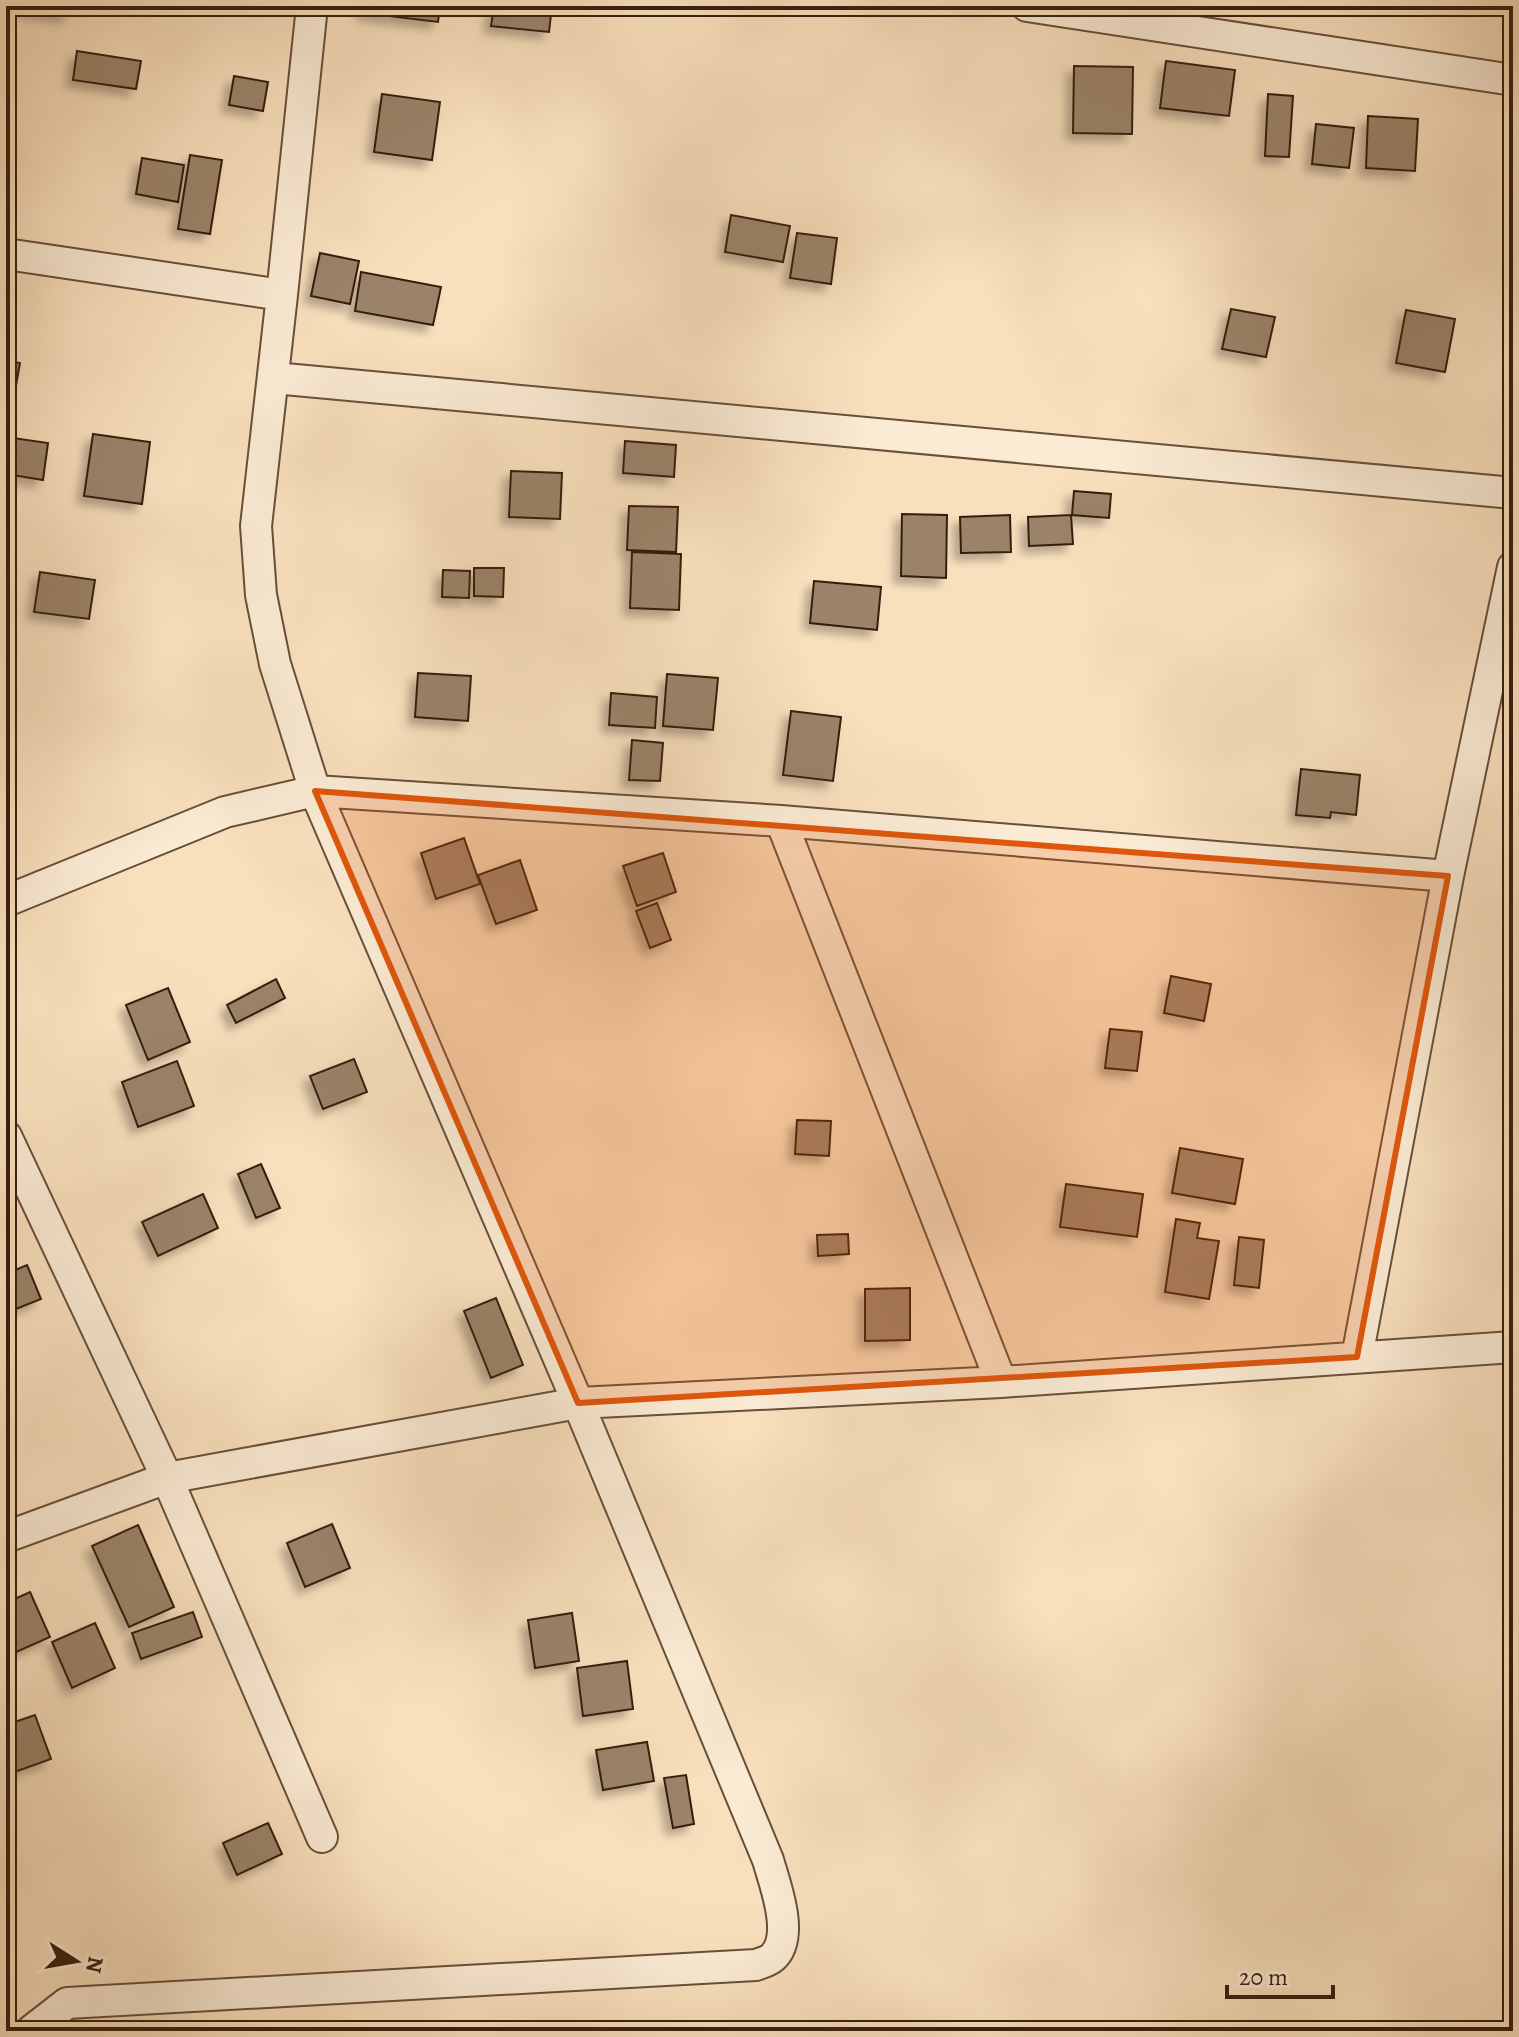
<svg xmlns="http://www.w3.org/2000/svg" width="1519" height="2037" viewBox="0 0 1519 2037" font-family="Alegreya,serif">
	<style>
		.building { fill: #9b8369; stroke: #361f0d; stroke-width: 2; filter: url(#shadow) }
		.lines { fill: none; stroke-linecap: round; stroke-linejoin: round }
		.minor-casing { stroke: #674f39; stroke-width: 34 }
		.minor { stroke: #fbebd4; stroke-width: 30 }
		.marked { fill: #df560c; fill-opacity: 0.2; stroke: #df560c; stroke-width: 6; stroke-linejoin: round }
	</style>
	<defs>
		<filter id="shadow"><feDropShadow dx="-7" dy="7" stdDeviation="4" flood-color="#0004"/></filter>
	</defs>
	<rect width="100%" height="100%" fill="#f9e0bd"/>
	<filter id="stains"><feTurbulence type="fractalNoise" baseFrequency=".0025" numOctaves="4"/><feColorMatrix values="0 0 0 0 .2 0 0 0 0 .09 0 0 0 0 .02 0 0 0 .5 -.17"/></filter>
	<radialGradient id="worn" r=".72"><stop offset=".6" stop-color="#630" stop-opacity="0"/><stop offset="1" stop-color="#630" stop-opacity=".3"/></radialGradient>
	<!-- building -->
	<path class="building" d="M25 6H70L69 16 24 10Z
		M364 6H440L438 22 363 13Z
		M494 6H552L549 32 491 26Z
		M77 51 141 61 136 89 73 80Z
		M1166 61 1235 70 1229 116 1160 108Z
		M1074 66 1133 67 1132 134 1073 133Z
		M234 76 268 82 263 111 229 105Z
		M382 94 440 102 432 160 374 152Z
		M1268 94 1293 96 1289 157 1265 156Z
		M1368 116 1418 119 1415 171 1366 168Z
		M1316 124 1354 128 1349 168 1312 164Z
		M190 155 222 160 210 234 178 229Z
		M142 158 184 165 178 202 136 194Z
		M731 215 790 226 783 262 725 252Z
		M797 233 837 238 831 284 790 278Z
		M320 253 359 261 350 304 311 296Z
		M361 272 441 287 433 325 355 311Z
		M1231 309 1275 317 1266 357 1222 349Z
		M1406 310 1455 319 1445 372 1396 363Z
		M6 361 20 363 10 419 6 418Z
		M93 434 150 442 142 504 84 496Z
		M6 437 48 443 43 480 6 474Z
		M625 441 676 445 674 477 623 473Z
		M511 471 562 473 560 519 509 517Z
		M1074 491 1111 494 1109 518 1072 515Z
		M629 506 678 507 676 552 627 550Z
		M902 514 947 515 946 578 901 576Z
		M1010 515 1011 552 961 553 960 517Z
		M1071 515 1073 544 1029 546 1028 517Z
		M632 552 681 554 679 610 630 608Z
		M474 568H504L503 597 474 596Z
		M443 570 470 571 469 598 442 597Z
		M40 572 95 580 89 619 34 612Z
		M814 581 881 587 877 630 810 623Z
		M418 673 471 676 468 721 415 717Z
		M667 674 718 678 713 730 663 726Z
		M611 693 657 697 655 728 609 725Z
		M791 711 841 717 833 781 783 775Z
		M632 740 663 743 660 781 629 780Z
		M1301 769 1360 775 1356 815 1331 812 1330 818 1296 815Z
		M464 838 480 884 436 899 421 853Z
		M663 853 676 892 637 906 623 866Z
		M520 860 537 910 496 924 478 875Z
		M657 903 671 940 650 948 636 911Z
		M1171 976 1211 984 1204 1021 1164 1013Z
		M276 979 285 998 236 1023 227 1005Z
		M168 988 190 1042 148 1060 126 1005Z
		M1110 1029 1142 1032 1137 1071 1105 1068Z
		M354 1059 367 1092 323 1109 310 1076Z
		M177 1061 194 1106 138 1127 122 1082Z
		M797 1120 831 1121 829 1156 795 1154Z
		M1180 1148 1243 1159 1235 1204 1172 1193Z
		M261 1164 280 1208 256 1218 238 1174Z
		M1066 1184 1143 1194 1137 1237 1060 1227Z
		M203 1194 218 1228 158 1256 142 1222Z
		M1176 1219 1200 1223 1197 1238 1219 1241 1209 1299 1165 1292Z
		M848 1234 849 1254 818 1256 817 1235Z
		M1239 1237 1264 1240 1259 1288 1234 1285Z
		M27 1265 41 1299 6 1313V1274Z
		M910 1288V1340L865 1341V1289Z
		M496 1298 523 1365 491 1378 464 1311Z
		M332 1524 350 1568 305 1587 287 1543Z
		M138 1525 174 1607 129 1627 92 1546Z
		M30 1592 50 1637 14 1653 6 1634V1603Z
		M193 1612 202 1637 141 1659 132 1633Z
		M572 1613 579 1661 535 1668 528 1620Z
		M95 1623 115 1668 72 1688 52 1642Z
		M627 1661 633 1709 583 1716 577 1668Z
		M35 1715 51 1759 6 1775V1725Z
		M647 1742 654 1781 603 1790 596 1750Z
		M686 1775 694 1824 673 1828 664 1778Z
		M268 1823 282 1854 237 1875 223 1843Z"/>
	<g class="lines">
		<!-- minor casing -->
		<g class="minor-casing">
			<path id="minor" d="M1027 6 1513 80
				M6 254 282 295 256 526 261 595 275 664 315 791 578 1403 768 1860C775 1885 795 1936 773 1957 769 1961 761 1963 756 1965L67 2003 31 2031
				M282 295 312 6
				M274 378 1513 493
				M781 821 1001 1382
				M6 901 225 812 315 791 781 821 1448 876
				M6 1136 167 1478 322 1837
				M1357 1357 1448 876 1513 567
				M6 1537 167 1478 578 1403 1001 1382 1513 1347"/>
		</g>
		<!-- minor -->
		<use href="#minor" class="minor"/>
	</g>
	<!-- marked area -->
	<path class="marked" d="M315 791 1448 876 1357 1357 578 1403Z"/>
	<!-- margin -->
	<rect width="1519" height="2037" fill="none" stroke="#f9e0bd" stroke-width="32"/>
	<rect x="8" y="8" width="1503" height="2021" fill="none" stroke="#361f0d" stroke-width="4"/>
	<rect x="16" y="16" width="1487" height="2005" fill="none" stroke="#361f0d" stroke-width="2"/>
	<!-- north arrow -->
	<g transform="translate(76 1961) rotate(101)" stroke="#fbebd4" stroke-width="6" paint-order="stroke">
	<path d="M0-6L14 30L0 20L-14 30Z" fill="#361f0d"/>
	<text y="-12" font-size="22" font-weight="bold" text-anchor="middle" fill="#361f0d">N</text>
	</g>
	<!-- scale -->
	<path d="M1227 1985v12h106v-12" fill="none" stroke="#361f0d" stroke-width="4"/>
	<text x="1239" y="1985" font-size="24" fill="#361f0d" stroke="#fbebd4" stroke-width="6" paint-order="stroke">20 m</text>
	<rect width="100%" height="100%" filter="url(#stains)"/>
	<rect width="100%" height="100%" fill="url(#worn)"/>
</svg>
